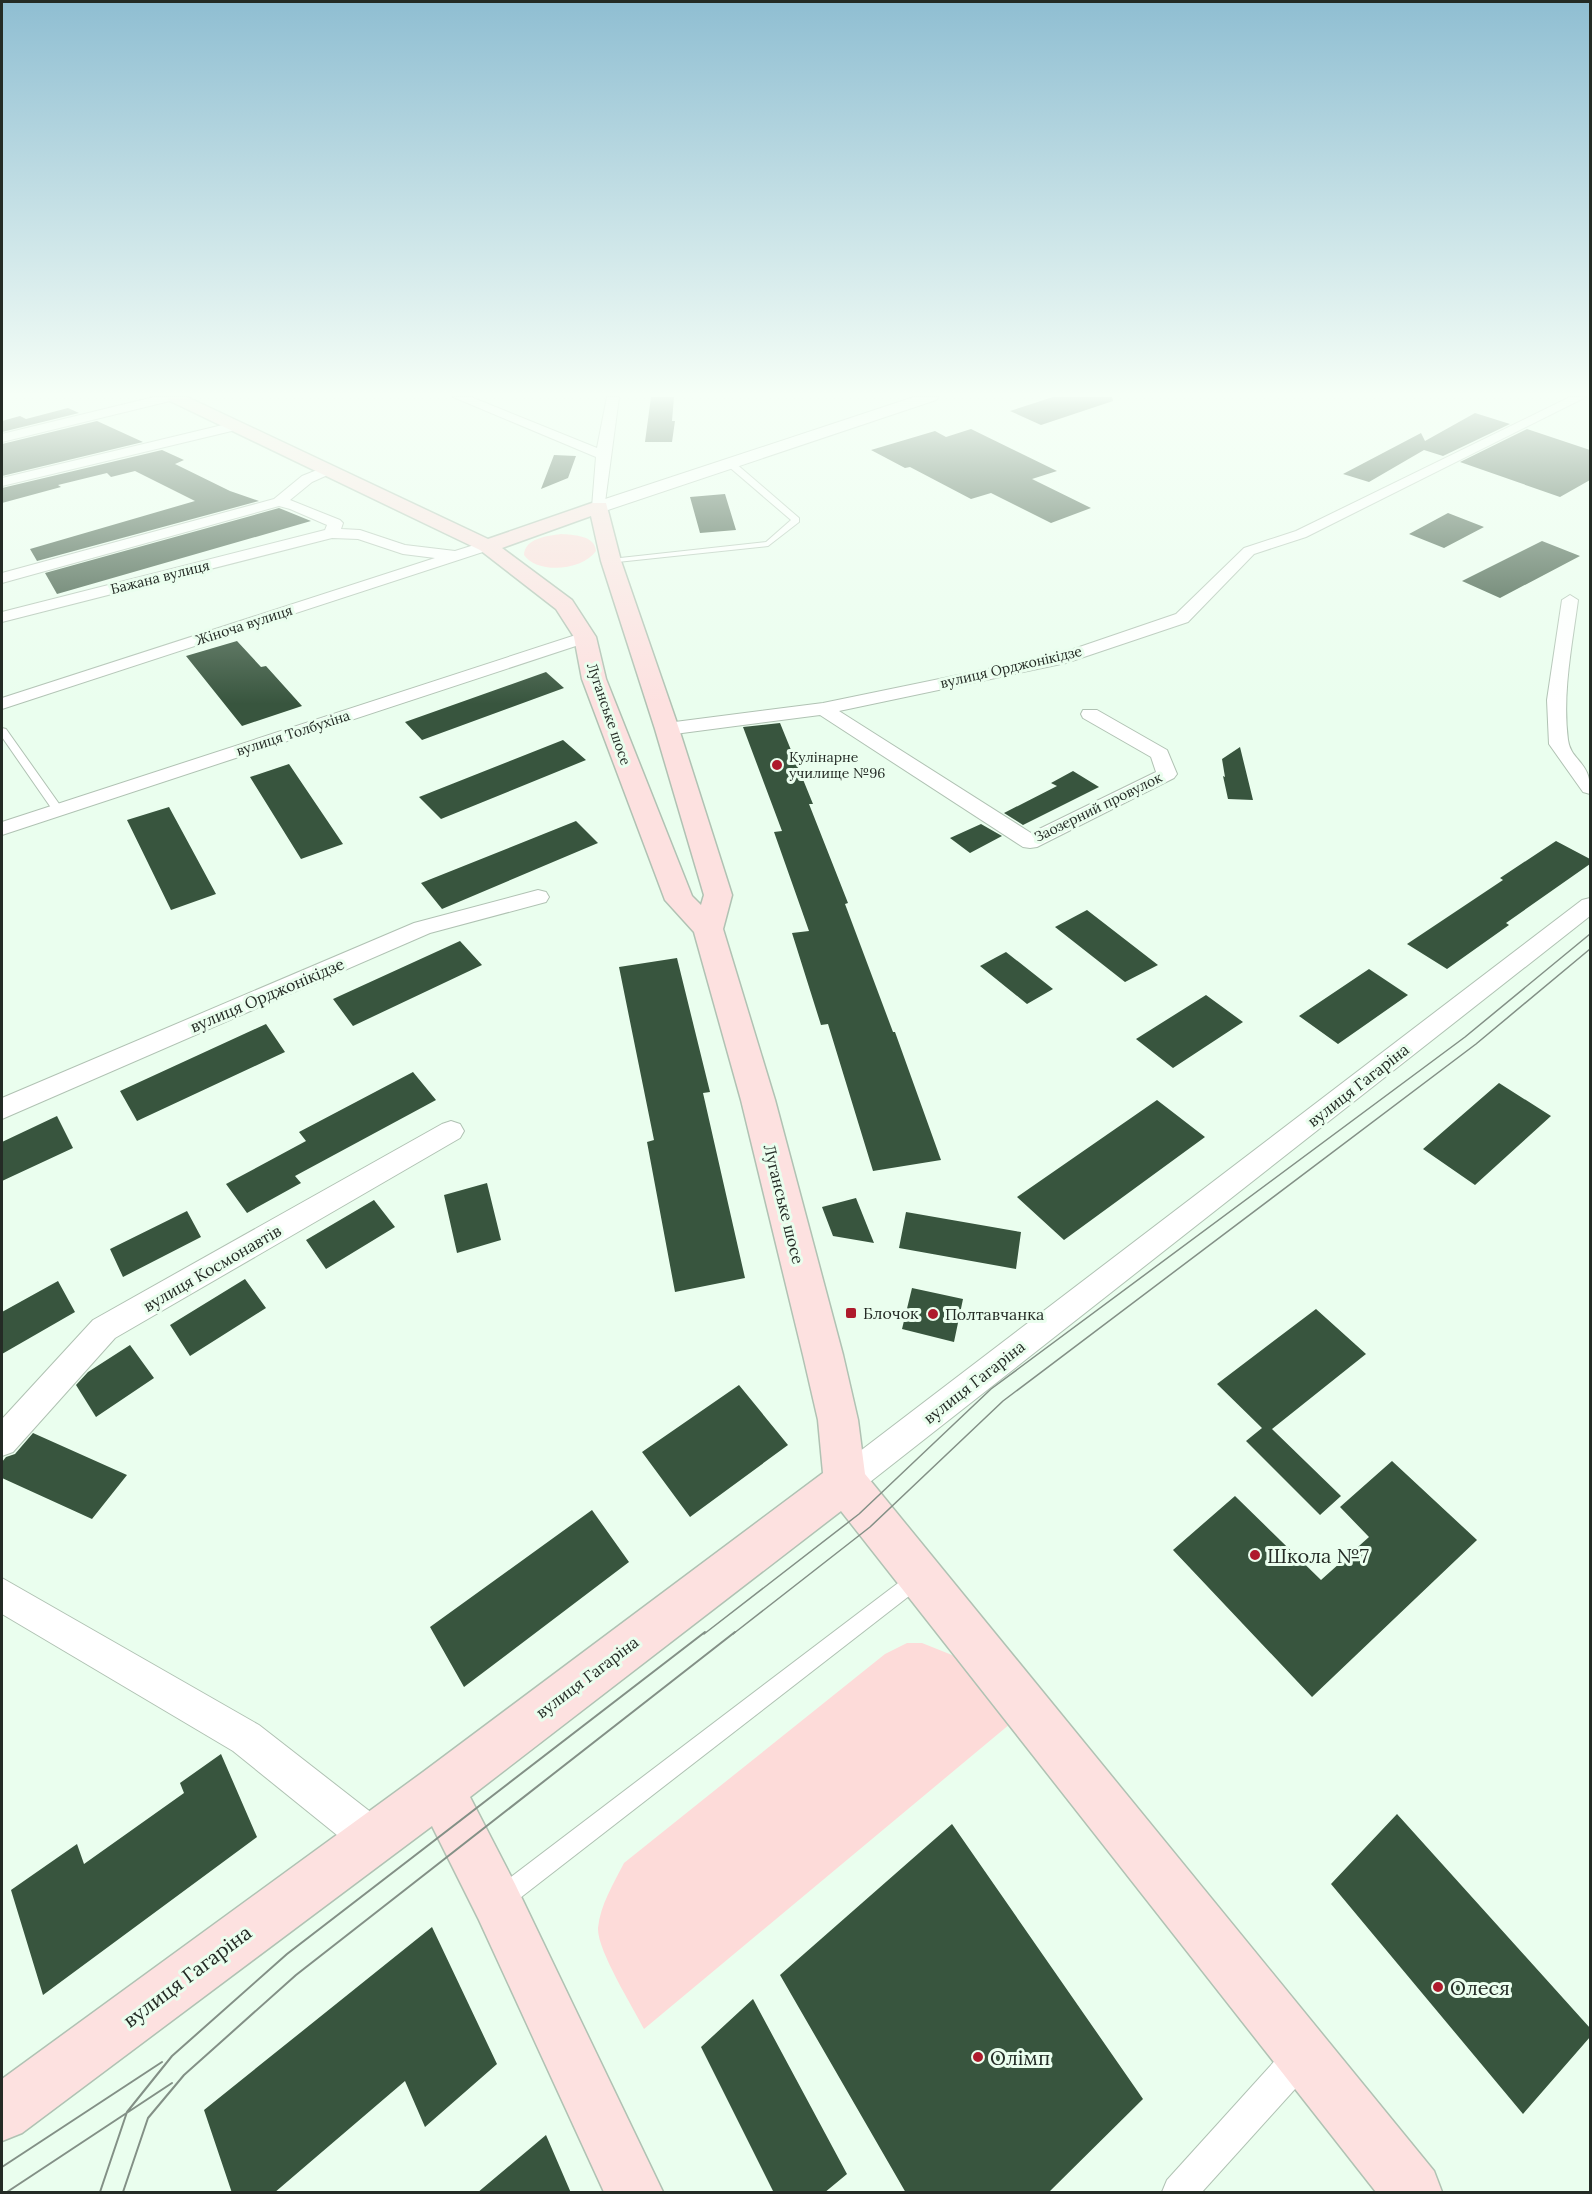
<svg xmlns="http://www.w3.org/2000/svg" width="1592" height="2194" viewBox="0 0 1592 2194" font-family="Lora,serif">
	<style>
		.green { fill: #fddbd9 }
		.building { fill: #38553e }
		.lines { fill: none; stroke-linecap: round; stroke-linejoin: round }
		.service-casing { stroke: #b0c2b3; stroke-width: 2 }
		.pedestrian-casing { stroke: #b0c2b3; stroke-width: 2 }
		.minor-casing { stroke: #b0c2b3; stroke-width: 2 }
		.tertiary-casing { stroke: #b0c2b3; stroke-width: 2 }
		.secondary-casing { stroke: #b0c2b3; stroke-width: 3 }
		.service { fill: #fff; fill-rule: evenodd }
		.pedestrian { fill: #fff; fill-rule: evenodd }
		.minor { fill: #fff; fill-rule: evenodd }
		.tertiary { fill: #fff; fill-rule: evenodd }
		.secondary { fill: #fde1e0; fill-rule: evenodd }
		.tram-far1 { stroke: #839086; stroke-width: 1.5 }
		.tram { stroke: #839086; stroke-width: 2 }
		.poi-dot { fill: #ae1b2c; stroke: #eafeee; stroke-width: 2 }
		.labels { text-anchor: middle; dominant-baseline: central; stroke-width: 6; stroke-linejoin: round; paint-order: stroke }
		.far-street-label { font-size: 14px; fill: #242b25; stroke: #eafeee }
		.far-poi-label { font-size: 14px; fill: #242b25; stroke: #eafeee; text-anchor: start }
		.street-label { font-size: 16px; fill: #242b25; stroke: #eafeee }
		.poi-label { font-size: 16px; fill: #242b25; stroke: #eafeee; text-anchor: start }
		.near-poi-label { font-size: 20px; fill: #242b25; stroke: #eafeee; text-anchor: start }
		.near-street-label { font-size: 20px; fill: #242b25; stroke: #eafeee }
	</style>
	<rect width="100%" height="100%" fill="#eafeee"/>
	<!-- green -->
	<path class="green" d="M561 534C573 535 595 535 596 551 583 570 538 575 524 555 525 538 547 536 561 534Z
		M907 1643H922L957 1657 978 1687 1010 1724 644 2029C633 2007 597 1950 598 1928 600 1905 614 1883 624 1863L885 1654Z"/>
	<!-- building -->
	<path class="building" d="M651 397H674L672 421H675L672 442H645Z
		M1053 397H1112L1113 401 1041 425 1010 411Z
		M68 408 79 413 2 432V421L20 416 26 419Z
		M1475 413 1510 424 1443 456 1424 450 1369 482 1343 474 1421 433 1425 441Z
		M97 421 143 442 2 476V444Z
		M971 429 1057 471 1032 479 1091 508 1051 523 991 493 971 499 910 467 905 468 871 450 935 431 946 437Z
		M1527 429 1590 450V480L1560 497 1460 462Z
		M162 450 184 460 175 464 230 491 259 501 37 561 30 549 195 501 135 471 111 477 107 473 58 485 61 487 2 503V488Z
		M554 455 576 456 568 478 541 489Z
		M725 494 736 530 700 533 690 497Z
		M279 508 311 521 57 594 45 573Z
		M1448 513 1484 527 1444 548 1409 534Z
		M1542 541 1580 556 1500 598 1462 581Z
		M237 641 261 667 266 666 302 706 242 726 186 656Z
		M546 672 564 688 422 740 405 722Z
		M780 723 813 804H809L848 903 845 904 893 1032H895L941 1160 873 1171 828 1024 821 1025 792 933 809 931 774 832 782 831 743 727Z
		M563 740 586 760 441 819 419 797Z
		M1240 747 1253 800 1228 799 1223 776 1225 777 1222 759Z
		M289 764 343 844 301 859 250 777Z
		M1073 771 1099 787 1023 825 1004 813 1057 786 1051 783Z
		M169 807 216 894 171 910 127 820Z
		M576 821 598 843 442 909 421 883Z
		M981 824 1002 836 970 853 950 838Z
		M1556 841 1590 859V864L1506 923 1509 925 1447 969 1407 944 1503 880 1500 878Z
		M1087 910 1158 965 1125 982 1055 927Z
		M460 941 482 965 353 1026 333 999Z
		M1006 952 1053 989 1027 1004 980 966Z
		M677 958 710 1092 703 1093 745 1278 675 1292 647 1142 654 1140 619 967Z
		M1369 969 1408 995 1338 1044 1299 1016Z
		M1206 995 1243 1022 1173 1068 1136 1039Z
		M266 1024 285 1052 137 1121 120 1091Z
		M413 1072 436 1100 295 1176 301 1183 247 1213 226 1184 306 1141 299 1132Z
		M1499 1083 1551 1116 1475 1185 1423 1149Z
		M1157 1100 1205 1137 1064 1240 1017 1197Z
		M57 1116 73 1148 2 1181V1142Z
		M487 1183 501 1240 457 1253 444 1195Z
		M856 1198 874 1243 833 1236 822 1207Z
		M374 1200 395 1227 326 1269 306 1240Z
		M187 1211 201 1237 123 1277 110 1249Z
		M906 1212 1021 1232 1016 1269 899 1248Z
		M245 1279 266 1308 190 1356 170 1325Z
		M58 1281 75 1312 2 1354V1312Z
		M912 1288 963 1299 954 1342 902 1329Z
		M1316 1309 1366 1354 1272 1429 1341 1496 1320 1515 1246 1441 1262 1428 1217 1384Z
		M130 1345 154 1378 96 1417 76 1385 88 1372Z
		M739 1385 788 1445 690 1517 642 1452Z
		M33 1433 127 1475 92 1519 2 1478V1462L6 1457 15 1454Z
		M1392 1461 1477 1540 1312 1697 1173 1550 1235 1496 1321 1580 1369 1537 1340 1507Z
		M592 1510 629 1562 464 1687 430 1627Z
		M221 1754 257 1837 43 1995 11 1890 77 1844 84 1864 184 1793 180 1783Z
		M1397 1814 1590 2028V2037L1523 2114 1331 1884Z
		M952 1824 1143 2099 1048 2193H906L780 1975Z
		M432 1927 497 2064 425 2127 405 2081 274 2193H232L204 2110Z
		M753 1999 847 2174 824 2193H774L701 2047Z
		M546 2135 571 2193H477Z"/>
	<g class="lines">
		<!-- service casing -->
		<g class="service-casing">
			<path id="service" d="M728 462H734L799 518V522L768 546 608 563 607 561 611 559 766 542 791 520 728 466Z
				M2 728 6 729 62 808V812H54L2 737Z
				M916 1571 922 1574 925 1580 922 1586 511 1905 503 1908 495 1905 492 1897 495 1889 910 1574Z"/>
		</g>
		<!-- pedestrian casing -->
		<g class="pedestrian-casing">
			<path id="pedestrian" d="M1302 2040 1314 2044 1318 2056 1314 2068 1202 2192H1162L1167 2180 1290 2044Z"/>
		</g>
		<!-- minor casing -->
		<g class="minor-casing">
			<path id="minor" d="M154 397H176L174 400 2 442V434Z
				M453 397H471L597 448 607 397H619L604 510H594L592 507 596 457Z
				M1570 397H1586L1306 537 1254 554 1188 622 1066 663 839 711 1031 833 1156 772 1151 757 1083 718 1081 714 1083 710H1097L1167 750 1177 774 1174 778 1037 847 1030 848 1023 847 820 715 667 735 660 733 658 729 660 725 667 723 823 703 1056 655 1176 614 1244 548 1296 531Z
				M235 422 240 423 242 426 240 429 2 486V478Z
				M327 466 334 470 332 473 312 482 290 500 340 520 343 523 341 529 360 530 405 545 455 551 487 541 495 546 492 549 2 709V698L435 558 403 554 358 539 332 538 2 622V612L325 530 327 525 290 509 279 506 2 583V573L274 499 302 476Z
				M1570 595 1578 600C1572 646 1562 693 1568 740 1571 762 1592 761 1590 794L1583 792 1549 744 1547 700 1562 600Z
				M585 632 591 633 594 637 591 641 2 835V822Z
				M538 890 546 892 549 897 546 902 430 933 2 1119V1098L414 923Z
				M1590 898V916L856 1493 845 1498 834 1493 829 1482 834 1471 1582 900Z
				M451 1121 460 1124 464 1131 460 1138 115 1338 13 1452 2 1456V1419L93 1320 442 1124Z
				M2 1578 259 1725 386 1824 392 1838 386 1852 372 1858 358 1852 233 1751 2 1614Z"/>
		</g>
		<!-- tertiary casing -->
		<g class="tertiary-casing">
			<path id="tertiary" d="M914 397H938L936 400 605 511H593L590 507 593 503Z"/>
		</g>
		<!-- secondary casing -->
		<g class="secondary-casing">
			<path id="secondary" d="M166 397H187L488 539 592 503H606L621 561 679 729 732 895 723 929 775 1100 843 1355 858 1420 865 1474 1434 2171 1442 2192H1376L841 1511 470 1797 515 1884 663 2192H604L479 1920 432 1826 22 2133 2 2141V2079L423 1772 823 1473 818 1420 803 1355 741 1100 694 932 665 900 582 679 574 637 556 609 480 550 168 400ZM591 516 601 561 655 729 704 895 701 905 692 896 606 679 596 637 572 600 502 548Z"/>
		</g>
		<!-- service -->
		<use href="#service" class="service"/>
		<!-- pedestrian -->
		<use href="#pedestrian" class="pedestrian"/>
		<!-- minor -->
		<use href="#minor" class="minor"/>
		<!-- tertiary -->
		<use href="#tertiary" class="tertiary"/>
		<!-- secondary -->
		<use href="#secondary" class="secondary"/>
		<!-- tram-far1 -->
		<path class="tram-far1" d="M704 1634 859 1514 991 1389 1465 1037 1590 934
			M733 1634 870 1527 1003 1401 1476 1044 1590 949"/>
		<!-- tram -->
		<path class="tram" d="M2 2167 162 2062
			M7 2192 172 2083
			M100 2192 127 2112 172 2056 287 1954 705 1632
			M123 2192 148 2118 184 2075 296 1975 735 1632"/>
	</g>
	<!-- sky -->
	<linearGradient id="sky" x2="0" y2="1"><stop stop-color="#8fbed2"/><stop offset="0.56" stop-color="#f6fff7"/><stop offset="1" stop-color="#f6fff7" stop-opacity="0"/></linearGradient>
	<rect width="1592" height="704" fill="url(#sky)"/>
	<!-- markers -->
	<g class="poi-dot">
		<circle cx="777" cy="765" r="6"/>
		<rect x="845" y="1307" width="12" height="12" rx="3"/>
		<circle cx="933" cy="1314" r="6"/>
		<circle cx="1255" cy="1555" r="6"/>
		<circle cx="1438" cy="1987" r="6"/>
		<circle cx="978" cy="2057" r="6"/>
	</g>
	<g class="labels">
		<!-- far-street labels -->
		<g class="far-street-label">
			<text transform="translate(160 577) rotate(-14)">Бажана вулиця</text>
			<text transform="translate(244 625) rotate(-18)">Жіноча вулиця</text>
			<text transform="translate(1011 667) rotate(-13)">вулиця Орджонікідзе</text>
			<text transform="translate(609 714) rotate(71)">Луганське шосе</text>
			<text transform="translate(293 733) rotate(-18)">вулиця Толбухіна</text>
			<text transform="translate(1098 807) rotate(-26)">Заозерний провулок</text>
		</g>
		<!-- far-poi labels -->
		<g class="far-poi-label">
			<text x="789" y="757">Кулінарне<tspan x="789" dy="16">училище №96</tspan></text>
		</g>
		<!-- street labels -->
		<g class="street-label">
			<text transform="translate(267 995) rotate(-23)">вулиця Орджонікідзе</text>
			<text transform="translate(1358 1085) rotate(-38)">вулиця Гагаріна</text>
			<text transform="translate(784 1204) rotate(76)">Луганське шосе</text>
			<text transform="translate(212 1268) rotate(-30)">вулиця Космонавтів</text>
			<text transform="translate(974 1382) rotate(-38)">вулиця Гагаріна</text>
			<text transform="translate(587 1677) rotate(-37)">вулиця Гагаріна</text>
		</g>
		<!-- poi labels -->
		<g class="poi-label">
			<text x="863" y="1313">Блочок</text>
			<text x="945" y="1314">Полтавчанка</text>
		</g>
		<!-- near-poi labels -->
		<g class="near-poi-label">
			<text x="1267" y="1555">Школа №7</text>
			<text x="1450" y="1987">Олеся</text>
			<text x="990" y="2057">Олімп</text>
		</g>
		<!-- near-street labels -->
		<g class="near-street-label">
			<text transform="translate(187 1976) rotate(-37)">вулиця Гагаріна</text>
		</g>
	</g>
	<!-- border -->
	<rect width="1592" height="2194" fill="none" stroke="#242b25" stroke-width="6"/>
</svg>
